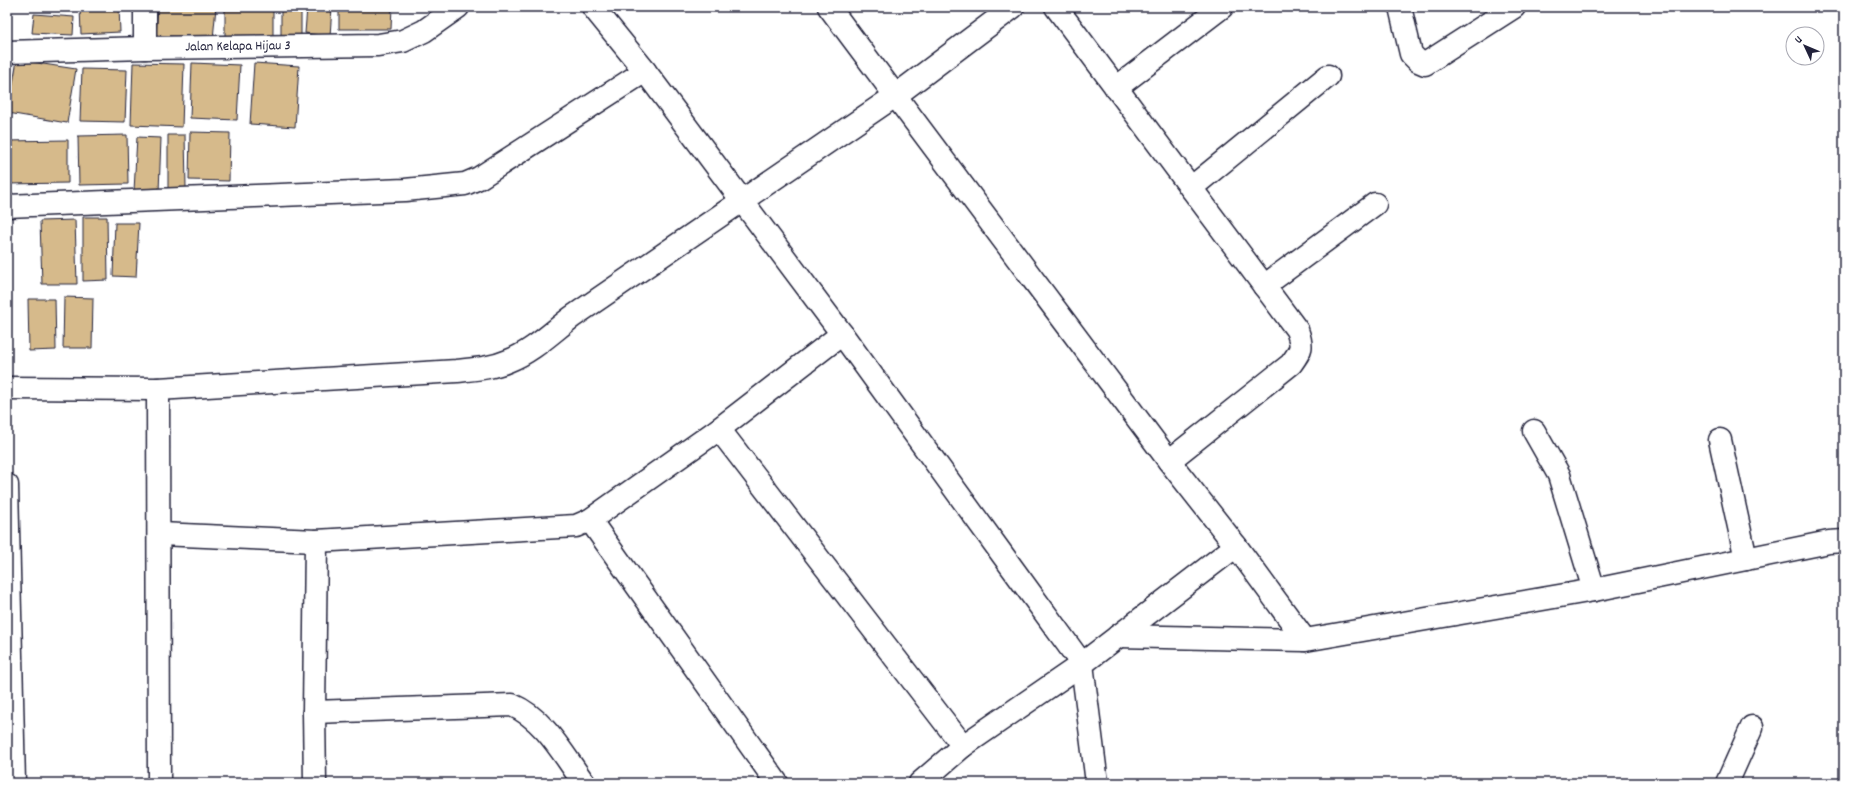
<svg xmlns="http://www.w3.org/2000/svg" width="1851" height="790" viewBox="0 0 1851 790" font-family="Dekko,sans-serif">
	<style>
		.building { fill: #d6ba8b; stroke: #22223b }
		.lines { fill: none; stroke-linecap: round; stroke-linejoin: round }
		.street-casing { stroke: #22223b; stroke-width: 25 }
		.street { stroke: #fff; stroke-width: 22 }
		.labels { text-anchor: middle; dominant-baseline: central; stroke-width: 4; stroke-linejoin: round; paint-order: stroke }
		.street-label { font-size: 14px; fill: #22223b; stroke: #fff }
	</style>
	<rect width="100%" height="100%" fill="#fff"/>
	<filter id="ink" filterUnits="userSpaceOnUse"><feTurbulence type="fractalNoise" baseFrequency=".025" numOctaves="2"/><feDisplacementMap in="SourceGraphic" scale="8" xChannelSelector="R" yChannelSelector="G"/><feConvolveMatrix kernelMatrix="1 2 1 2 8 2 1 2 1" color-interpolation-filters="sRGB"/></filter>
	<g filter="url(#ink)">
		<!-- building -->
		<path class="building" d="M12 7H67L12 8Z
			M80 7H119L120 32 81 34Z
			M158 7H216L213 39 156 35Z
			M225 7H273V40H225Z
			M281 7H301V41H281Z
			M307 7H332L330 36 305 33Z
			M339 7H392L391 29H339Z
			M34 14 74 17 73 35 32 33Z
			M17 60 76 69 67 123 8 113Z
			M133 63 184 64 182 127 131 125Z
			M192 63 240 65 237 120 190 118Z
			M254 63 299 66 295 127 250 124Z
			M82 69 127 70 125 122 80 121Z
			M190 132 230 133 229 181 189 180Z
			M127 135 128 184 79 185 78 136Z
			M168 135H185L186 188 168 189Z
			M137 137 161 138 159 192 134 191Z
			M68 140V183L7 184V141Z
			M83 217H107L108 280 83 281Z
			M75 220 77 284H42L40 221Z
			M115 223H139L136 277 113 276Z
			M64 297 93 298 92 348H63Z
			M28 299H55L56 350 29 351Z"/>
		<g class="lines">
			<!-- street casing -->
			<g class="street-casing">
				<g id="street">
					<path d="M593 7 645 71 842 334 1082 664 1097 783"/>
					<path d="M829 7 1169 461 1236 546 1305 640"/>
					<path d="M1056 7 1297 330C1303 347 1302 349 1291 364L1169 461"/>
					<path d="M1400 7 1411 54 1418 61 1425 64 1514 7"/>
					<path d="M145 48V7"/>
					<path id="s1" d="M7 52 145 48 378 45 403 41 424 31 458 7"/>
					<path d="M1116 88 1222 7"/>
					<path d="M1191 188 1328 76"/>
					<path d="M7 206 405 190 465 184 479 178 645 71"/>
					<path d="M1264 286 1375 204"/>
					<path d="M7 388 158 389 457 371C475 369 492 368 508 361 532 352 552 332 572 317L895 96 1013 7"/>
					<path d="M158 389 159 783"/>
					<path d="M719 429 963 746"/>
					<path d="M1534 431 1559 475 1594 590"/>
					<path d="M1720 440 1746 559"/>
					<path d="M7 485 14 783"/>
					<path d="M590 520 777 783"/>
					<path d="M160 534 316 541 576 526 590 520 719 429 842 334"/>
					<path d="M1118 636 1305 640 1594 590 1829 542 1844 541"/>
					<path d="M314 712 512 705C545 719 564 756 584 783"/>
					<path d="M315 783 314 712 316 541"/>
					<path d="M920 783 963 746 1082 664 1236 546"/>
					<path d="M1727 783 1752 727"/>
				</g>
			</g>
			<!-- street -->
			<use href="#street" class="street"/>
		</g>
	</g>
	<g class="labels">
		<!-- street labels -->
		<g class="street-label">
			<text stroke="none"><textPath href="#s1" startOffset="231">Jalan Kelapa Hijau 3</textPath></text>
		</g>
	</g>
	<!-- margin -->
	<rect width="1851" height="790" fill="none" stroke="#fff" stroke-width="24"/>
	<rect x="12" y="12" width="1827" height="766" fill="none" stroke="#22223b" stroke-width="1.5" filter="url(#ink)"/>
	<!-- north arrow -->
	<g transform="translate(1805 46) rotate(314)"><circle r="19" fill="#ffffff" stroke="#a7a7b1"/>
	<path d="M0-3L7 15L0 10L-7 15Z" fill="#22223b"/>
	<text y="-6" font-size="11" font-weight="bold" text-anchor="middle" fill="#22223b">U</text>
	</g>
</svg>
